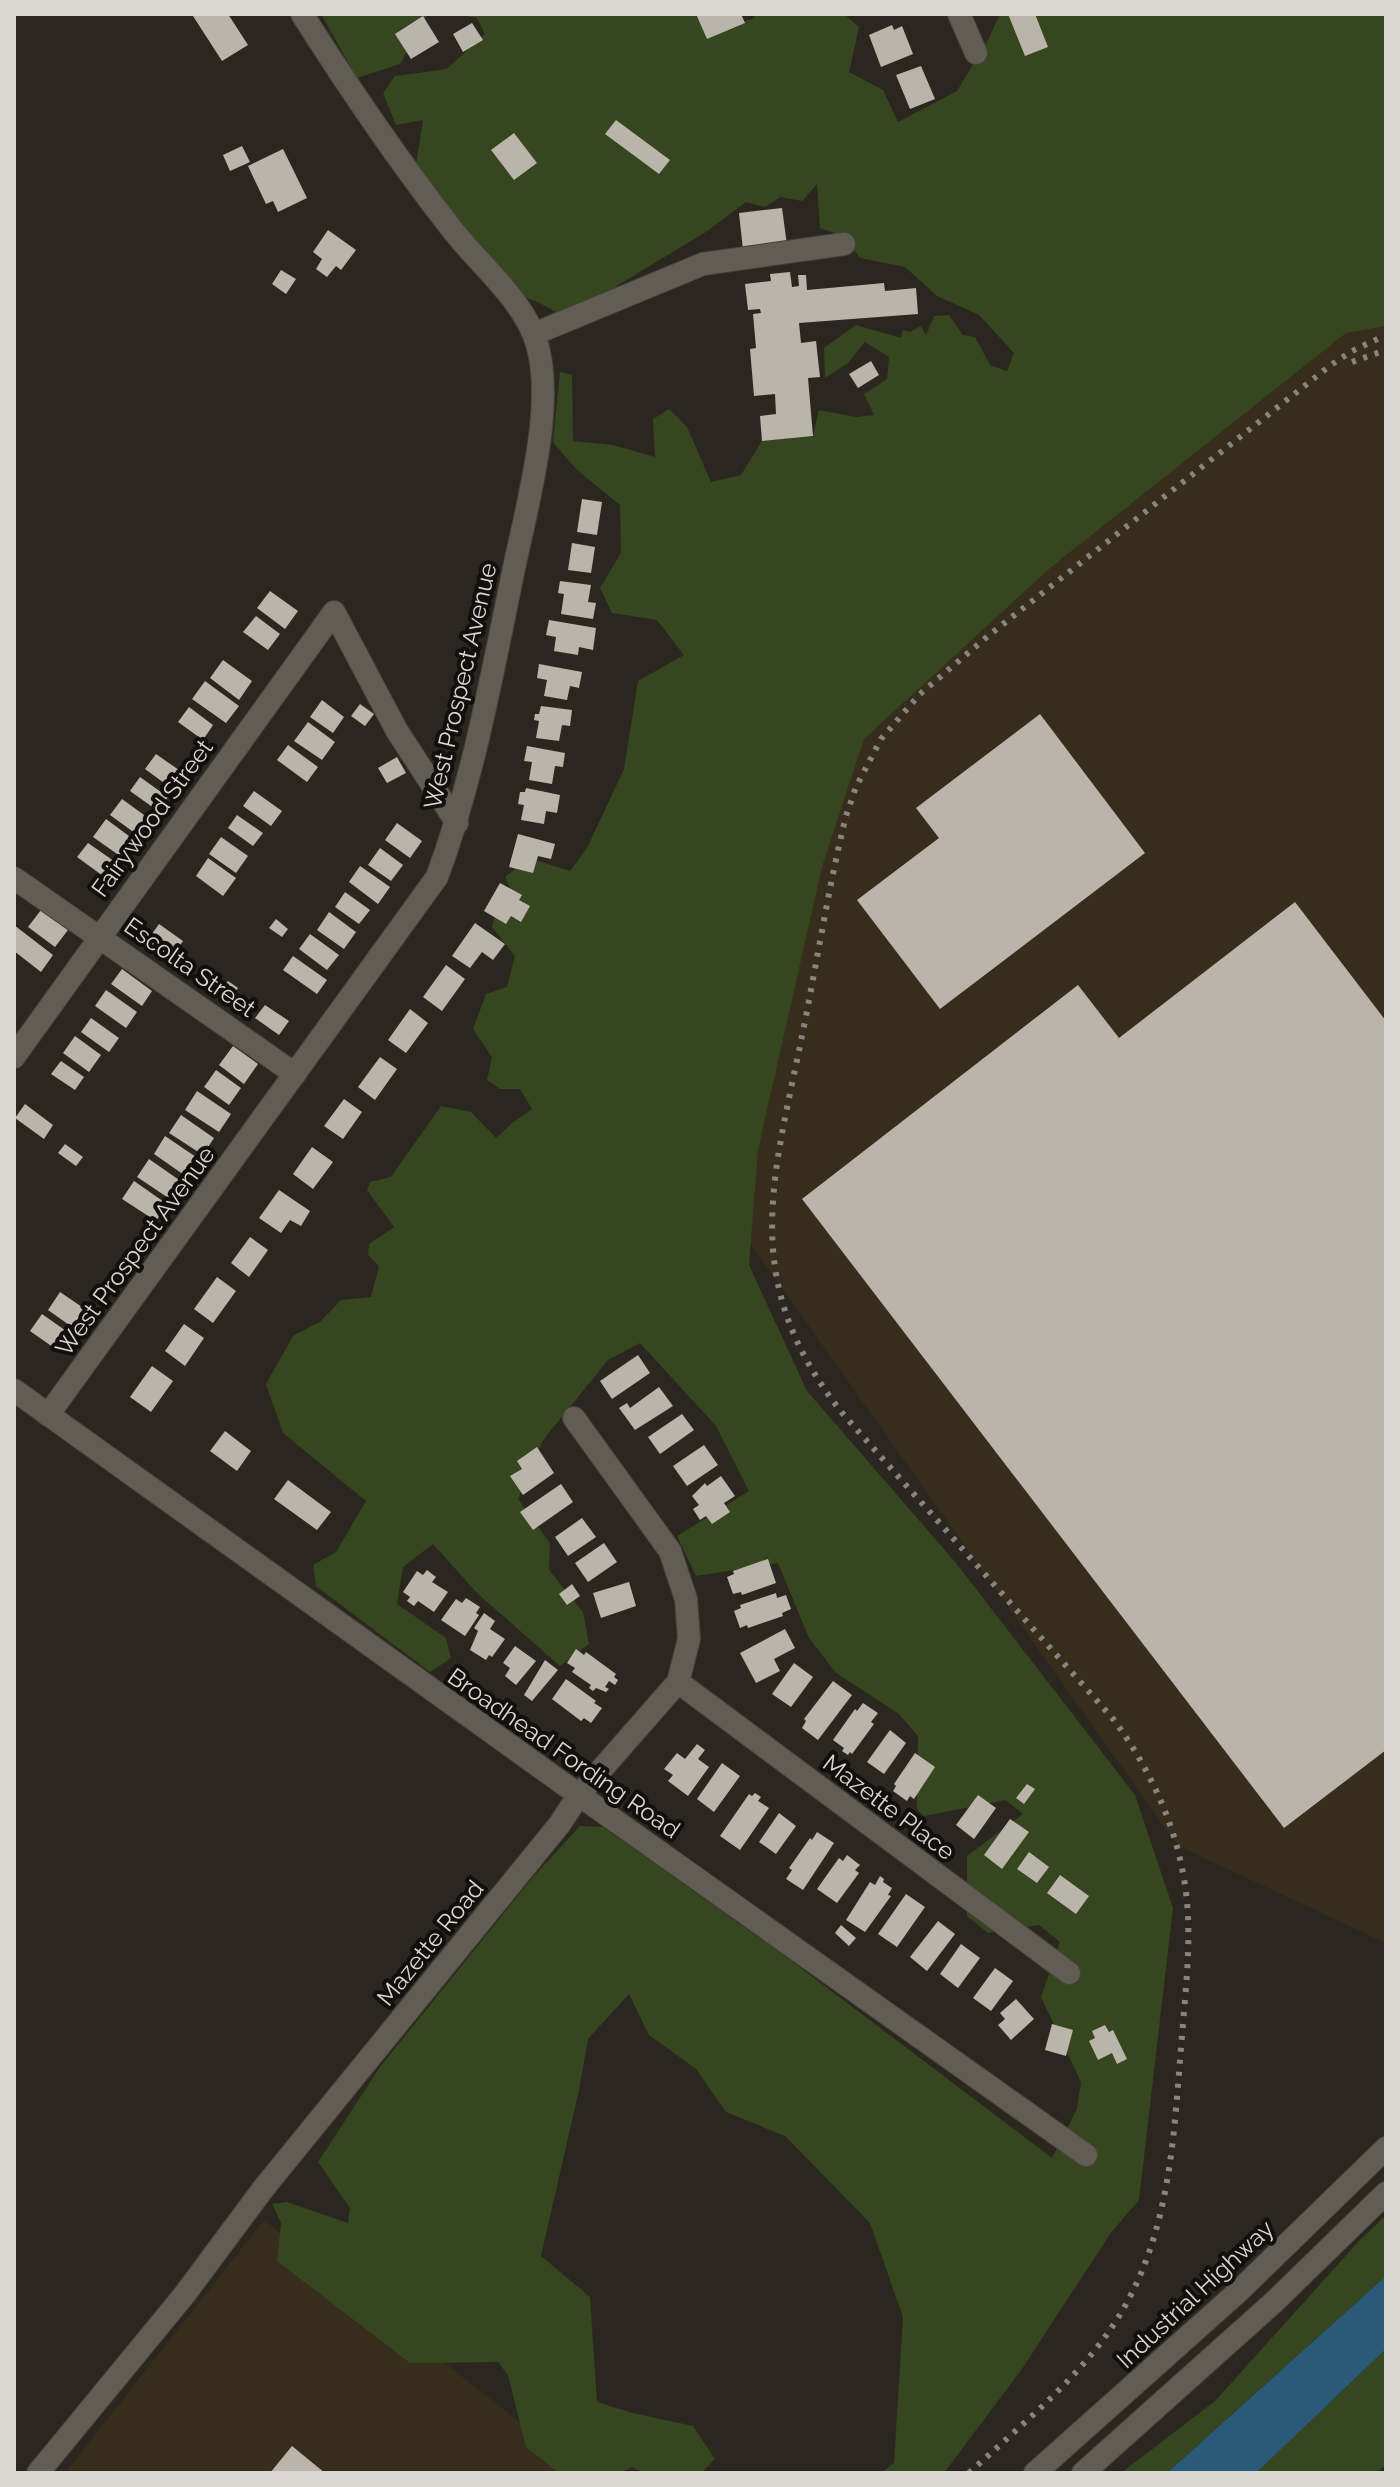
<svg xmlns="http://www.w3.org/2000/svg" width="1400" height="2487" viewBox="0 0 1400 2487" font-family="Raleway,sans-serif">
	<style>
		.industrial { fill: #372d1d }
		.green { fill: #36461e }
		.water { fill: #2b5a79 }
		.building { fill: #bab4ab }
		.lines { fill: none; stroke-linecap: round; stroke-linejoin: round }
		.minor-casing { stroke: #47443d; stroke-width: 24 }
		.tertiary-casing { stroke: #47443d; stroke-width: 24 }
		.minor { stroke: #615c54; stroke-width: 22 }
		.tertiary { stroke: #615c54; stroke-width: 22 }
		.rail { stroke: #88847f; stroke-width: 6; stroke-dasharray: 4 8; stroke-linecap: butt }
		.labels { text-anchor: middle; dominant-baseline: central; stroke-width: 8; stroke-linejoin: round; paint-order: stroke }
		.street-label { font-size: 24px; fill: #dad7d2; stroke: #12100d }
	</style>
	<rect width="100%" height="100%" fill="#2b2720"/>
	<!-- industrial -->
	<path class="industrial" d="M1386 302V1943L1178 1846 740 1229 810 746 1317 312Z
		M264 2220 584 2473H65Z"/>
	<!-- green -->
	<path class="green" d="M321 14H428L400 64 357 78Z
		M454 14H710L718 29 752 19 757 14H844L859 27 849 72 883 90 898 122 957 91 989 38 1000 14H1386V326L1346 333 1050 568 864 739 822 867 758 1150 749 1265 807 1391 956 1563 1135 1795 1173 1908 1139 2200 1110 2234 1022 2369 944 2473H881L894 2463 903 2317 870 2223 785 2136 726 2112 696 2069 649 2035 629 1994 588 2039 579 2090 541 2256 590 2297 597 2402 633 2413 693 2426 715 2459 701 2473H644L632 2467 620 2473H559L526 2447 508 2375 498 2362 410 2363 277 2261 281 2223 272 2204 287 2202 348 2223 350 2208 318 2162 380 2067 533 1877 580 1826 603 1827 789 1959 1052 2158 1077 2109 1081 2082 1041 1997 1060 1942 1039 1925 988 1933 967 1916V1856L1023 1814 1006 1800 924 1816 917 1809 918 1736 899 1714 836 1673 809 1638 778 1563 696 1576 677 1536 749 1491 716 1426 640 1343 608 1360 543 1440 518 1499 550 1543 549 1570 583 1612 589 1644 560 1666 478 1594 433 1544 403 1567 397 1604 446 1638 451 1658 430 1672 316 1586 313 1565 336 1552 366 1501 283 1433 266 1384 293 1336 321 1321 341 1300 371 1297 379 1266 368 1255 369 1244 394 1227 367 1190 370 1182 391 1177 441 1106 471 1112 496 1138 511 1124 532 1109 520 1089H500L487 1080 492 1057 473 1029 486 994 507 987 515 956 492 927 496 913 518 907 505 877 529 858 570 871 587 848 624 769 638 681 684 655 657 620 612 613 600 588 621 553 620 505 577 470 553 442 560 372 572 375 573 441 613 445 655 457 653 419 669 409 687 427 711 482 741 475 762 441 813 436 819 410 856 417 874 415 864 394 887 379 889 357 865 342 848 363 825 378 824 348 856 325 901 338 903 330 910 332 921 326 926 335 934 316 949 315 963 335 975 337 990 365 1007 371 1014 353 979 315 937 296 905 267 860 258 843 236 820 228 817 184 802 201 780 197 765 207 746 202 706 232 618 285 599 300 589 323 565 317 538 302 506 290 416 165 423 120 396 125 383 93 395 76 447 69 485 34 477 18Z
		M1386 2215V2276L1167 2473H1121L1215 2401 1359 2241Z
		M1386 2349V2465L1376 2473H1256Z"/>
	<!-- water -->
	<path class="water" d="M1386 2276V2349L1256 2473H1167Z"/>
	<!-- building -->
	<path class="building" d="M196 14H228L248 45 222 61 193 16Z
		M696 14H741L745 23 707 39Z
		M1008 14H1035L1048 47 1025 56Z
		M423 16 439 42 411 59 395 34Z
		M472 23 483 40 463 52 453 34Z
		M892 25 894 30 902 26 913 54 881 67 869 35Z
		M921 66 935 99 910 109 896 75Z
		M616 120 670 160 659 174 605 134Z
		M514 133 537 163 514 180 491 150Z
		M242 146 250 162 230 171 223 155Z
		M283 149 307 198 278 212 273 201 266 204 248 166Z
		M782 208 787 245 743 250 739 213Z
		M328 230 356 250 341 270 336 266 327 277 316 269 322 259 313 252Z
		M281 270 296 279 286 294 272 284Z
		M790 272 792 287 799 286 798 275H806L807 290 884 283 885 291 916 288 918 314 799 323 801 343 816 341 820 377 808 378 813 436 762 441 760 416 776 414 775 394 754 396 750 349 756 348 753 314 761 313 760 309 748 310 745 284 771 281 770 274Z
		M871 361 879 375 858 388 849 374Z
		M582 499 602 502 597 535 577 532Z
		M572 543 595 547 591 573 568 570Z
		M560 581 591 585 588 602 596 603 593 619 561 614 564 594 558 593Z
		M270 591 298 611 285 629 257 608Z
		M256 616 280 634 268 650 243 632Z
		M549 620 596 628 593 650 579 647 578 655 554 651 556 637 546 635Z
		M223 660 252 681 239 700 210 678Z
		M539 664 582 672 579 688 570 686 567 700 544 696 547 680 537 678Z
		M205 681 239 706 226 723 192 699Z
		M322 700 344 717 333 733 310 717Z
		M360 704 374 714 365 726 351 716Z
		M541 706 572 710 570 726 562 725 559 741 536 738 539 721 534 720 535 714H539Z
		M189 707 213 725 203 740 178 722Z
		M1040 714 1145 853 940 1009 857 900 939 838 916 808Z
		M308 722 335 742 322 760 294 741Z
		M288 745 318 767 307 782 277 760Z
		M527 746 565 753 563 767 555 766 552 784 529 780 532 762 524 761Z
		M156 754 186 775 175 791 145 769Z
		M397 757 406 773 387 783 378 768Z
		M140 777 168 797 158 811 130 791Z
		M526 788 560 795 557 813 546 811 544 824 521 820 524 805 518 804 520 792H525Z
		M254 791 282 811 271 826 243 806Z
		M122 799 151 820 139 836 110 815Z
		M237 815 263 833 253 846 228 828Z
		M106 819 133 839 120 856 93 837Z
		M397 823 422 841 410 858 385 840Z
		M518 834 555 844 551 859 538 856 533 873 509 867Z
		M221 837 248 856 236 873 209 854Z
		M88 843 121 866 110 881 77 857Z
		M380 848 403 865 391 881 368 865Z
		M208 858 236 878 223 896 196 876Z
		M360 866 390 887 378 904 349 882Z
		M500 883 522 895 519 900 530 906 521 922 511 916 506 924 484 911Z
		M345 892 370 910 359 924 335 907Z
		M1295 902 1386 1021V1750L1284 1828 802 1199 1078 985 1119 1038Z
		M41 910 68 930 55 947 28 927Z
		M329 912 356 932 344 949 317 930Z
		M276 919 288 929 282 937 269 928Z
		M475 923 505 944 493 960 482 952 470 968 452 956Z
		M159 924 183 941 171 959 147 941Z
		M14 925 53 955 41 972 14 951 16 942 14 940Z
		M310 934 339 955 327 970 299 949Z
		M293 956 327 980 317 994 283 970Z
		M446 965 465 979 442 1011 423 997Z
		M122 969 152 991 142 1006 111 984Z
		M228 981 238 988 227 1002 218 995Z
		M106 990 137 1012 126 1028 95 1006Z
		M265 1005 289 1021 279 1035 255 1018Z
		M410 1009 428 1023 406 1053 388 1040Z
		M91 1018 119 1038 109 1052 81 1032Z
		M75 1036 101 1055 89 1072 63 1053Z
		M233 1046 258 1064 244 1084 219 1065Z
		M380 1057 397 1069 375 1100 358 1087Z
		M61 1061 84 1077 75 1090 51 1074Z
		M216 1070 241 1088 229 1105 204 1087Z
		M197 1091 231 1114 219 1132 185 1110Z
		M344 1099 362 1112 343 1139 324 1126Z
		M25 1104 53 1125 44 1139 15 1118Z
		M181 1115 214 1138 203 1155 169 1133Z
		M165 1136 199 1159 187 1177 154 1154Z
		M65 1144 83 1157 76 1166 58 1153Z
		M312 1147 333 1162 313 1189 293 1174Z
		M149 1159 182 1182 170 1199 137 1177Z
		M134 1181 167 1204 156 1221 122 1199Z
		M279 1190 310 1211 301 1226 290 1220 281 1233 259 1218Z
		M250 1237 268 1250 249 1277 231 1263Z
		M217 1277 236 1291 213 1323 194 1309Z
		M60 1292 85 1309 72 1327 48 1310Z
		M42 1314 69 1333 57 1350 30 1331Z
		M184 1324 204 1338 185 1366 165 1351Z
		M638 1355 650 1373 612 1399 600 1381Z
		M152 1366 173 1381 151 1412 130 1397Z
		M659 1387 673 1406 635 1430 619 1408 627 1403 630 1408Z
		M682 1414 694 1430 660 1454 648 1437Z
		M225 1431 251 1451 237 1471 210 1451Z
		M704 1445 718 1465 687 1486 673 1466Z
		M537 1447 554 1473 523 1495 510 1476 522 1469 517 1461Z
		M721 1476 735 1496 724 1503 730 1512 712 1524 706 1516 700 1520 693 1509 699 1505 692 1496 705 1483 707 1486Z
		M288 1480 331 1512 317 1530 274 1499Z
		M561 1484 573 1502 533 1530 520 1512Z
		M582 1518 596 1537 568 1556 555 1537Z
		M604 1543 617 1562 588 1582 575 1563Z
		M768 1559 776 1583 742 1595 741 1592 733 1594 727 1577 734 1574 733 1571Z
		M427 1570 436 1577 432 1582 448 1592 434 1612 418 1601 414 1606 407 1601 410 1597 403 1592 417 1571 423 1575Z
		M629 1582 636 1606 601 1618 593 1593Z
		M572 1584 580 1596 567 1605 559 1594Z
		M776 1593 777 1598 786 1595 791 1609 782 1613 783 1616 748 1628 747 1625 740 1628 734 1611 741 1608 740 1605Z
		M466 1598 480 1607 476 1613 479 1615 465 1636 441 1620 456 1599 462 1603Z
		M484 1613 495 1621 490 1629 505 1639 492 1657 489 1655 486 1660 470 1650 478 1631 474 1628Z
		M785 1629 795 1648 774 1659 780 1671 756 1683 740 1653Z
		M515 1646 536 1661 516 1685 505 1676 510 1668 503 1663Z
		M576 1649 584 1655 586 1652 616 1674 614 1677 618 1680 615 1685 609 1681 605 1687 609 1689 606 1692 596 1688 593 1691 589 1688 591 1685 572 1672 575 1668 567 1663Z
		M545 1660 558 1670 532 1701 524 1695Z
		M794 1663 813 1677 791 1707 772 1694Z
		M566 1679 596 1701 594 1703 602 1708 591 1723 584 1718 581 1721 552 1699Z
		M833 1681 852 1695 818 1740 802 1728 806 1721 804 1719Z
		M863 1703 878 1713 871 1722 874 1724 852 1754 850 1752 848 1755 842 1751 844 1748 833 1740 855 1709 857 1711Z
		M890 1730 906 1743 884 1774 867 1762Z
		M697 1744 705 1750 698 1759 709 1767 688 1796 668 1781 673 1775 664 1769 677 1753 685 1759Z
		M915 1753 935 1767 914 1799 910 1796 907 1801 893 1791 896 1786 894 1784Z
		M722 1763 740 1776 714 1812 697 1799Z
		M1027 1784 1035 1789 1024 1804 1016 1798Z
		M755 1793 761 1797 758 1801 769 1808 740 1850 720 1836 749 1794 752 1796Z
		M978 1795 996 1808 974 1839 956 1825Z
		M779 1813 796 1826 776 1854 759 1842Z
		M1010 1819 1029 1832 1002 1869 984 1855Z
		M817 1832 834 1843 803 1890 786 1879 792 1870 789 1868 810 1838 812 1840Z
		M1029 1852 1049 1867 1037 1883 1017 1869Z
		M847 1855 860 1865 855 1870 859 1873 837 1903 817 1889 839 1858 843 1861Z
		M1060 1875 1089 1896 1076 1914 1047 1893Z
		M880 1876 884 1879 883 1882 892 1888 888 1895 891 1896 865 1932 846 1920 870 1882 875 1885Z
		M906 1894 925 1907 897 1947 878 1934Z
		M938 1921 955 1934 927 1971 910 1957Z
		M841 1925 856 1938 849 1946 835 1933Z
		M961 1944 980 1958 958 1988 940 1974Z
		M995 1968 1013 1981 991 2011 973 1998Z
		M1016 1999 1034 2019 1011 2040 998 2025 1005 2019 1000 2013Z
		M1052 2024 1073 2030 1066 2056 1045 2050Z
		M1105 2025 1109 2032 1113 2030 1127 2059 1117 2064 1112 2053 1098 2060 1089 2041 1095 2038 1092 2031Z
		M292 2446 325 2473H270Z"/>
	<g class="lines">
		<!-- minor casing -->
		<g class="minor-casing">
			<path id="minor" d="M959 14 976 53
				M534 334 703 264 844 244
				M14 878 295 1074
				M14 1057 334 612 397 731 457 823
				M574 1418 670 1551 686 1599 689 1639 678 1682 579 1795 1086 2155
				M678 1682 1069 1973"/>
		</g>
		<!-- tertiary casing -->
		<g class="tertiary-casing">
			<path id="tertiary" d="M14 1390 579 1795 559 1825 263 2189 185 2294 38 2473
				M48 1415 437 877C473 780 491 679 512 578 525 511 560 396 533 333 516 293 477 262 451 228 397 159 349 88 302 14
				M1035 2473 1239 2291 1386 2148
				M1083 2473 1274 2302 1386 2193"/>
		</g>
		<!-- minor -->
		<use href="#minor" class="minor"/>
		<!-- tertiary -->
		<use href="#tertiary" class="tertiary"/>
		<!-- rail -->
		<path class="rail" d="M1352 362 1386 350
			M969 2473C1024 2422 1088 2372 1125 2306 1172 2222 1174 2129 1182 2036 1186 1984 1193 1930 1184 1879 1174 1820 1149 1768 1114 1720L843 1414C736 1280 774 1177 804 1026 818 956 829 885 846 816L856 787 881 739 920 694 988 636 1331 365 1352 351 1386 335"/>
	</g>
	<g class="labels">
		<!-- street labels -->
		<g class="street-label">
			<text transform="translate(460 686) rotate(-77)">West Prospect Avenue</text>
			<text transform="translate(152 818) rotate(-54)">Fairywood Street</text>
			<text transform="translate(190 967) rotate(35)">Escolta Street</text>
			<text transform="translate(135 1251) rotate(-54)">West Prospect Avenue</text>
			<text transform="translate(564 1753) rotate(35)">Broadhead Fording Road</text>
			<text transform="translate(889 1807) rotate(37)">Mazette Place</text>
			<text transform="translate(430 1943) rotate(-51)">Mazette Road</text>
			<text transform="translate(1195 2294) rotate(-43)">Industrial Highway</text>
		</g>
	</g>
	<!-- border -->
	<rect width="1400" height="2487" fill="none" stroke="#dad7d2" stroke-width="32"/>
</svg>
